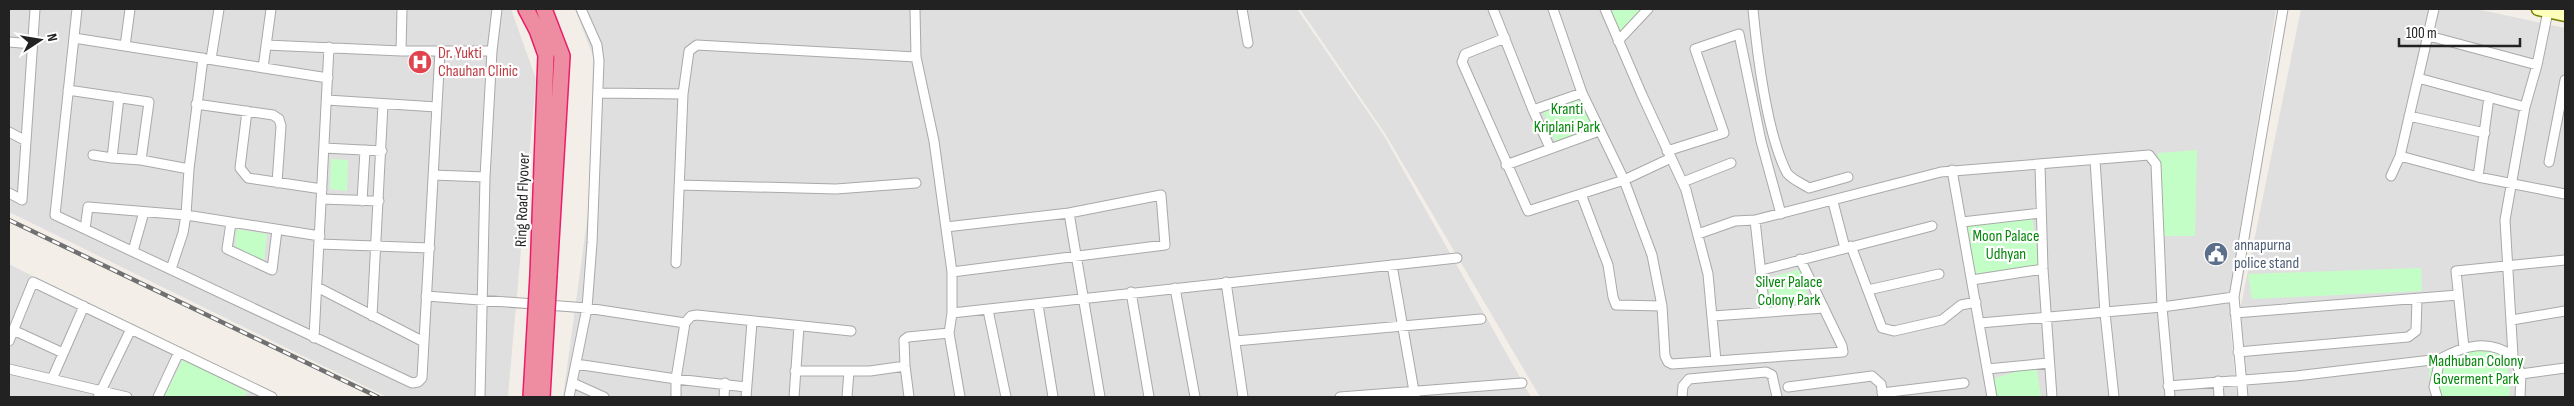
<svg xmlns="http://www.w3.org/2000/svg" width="2574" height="406" viewBox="0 0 2574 406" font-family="'Sofia Sans Condensed',sans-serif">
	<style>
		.residential { fill: #e0dfdf }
		.park { fill: #c4fec7 }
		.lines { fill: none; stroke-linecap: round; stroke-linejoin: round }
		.street-casing { stroke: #a9a9a9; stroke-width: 11 }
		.secondary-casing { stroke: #788200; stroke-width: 15 }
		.highway-casing { stroke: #e91d69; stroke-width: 18 }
		.street { stroke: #fff; stroke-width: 9 }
		.secondary { stroke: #fdfebb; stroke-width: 12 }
		.highway { stroke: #ee8ca1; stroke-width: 15 }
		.rail-casing { stroke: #707070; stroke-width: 4.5 }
		.rail { stroke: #fff; stroke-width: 2.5; stroke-dasharray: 8; stroke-linecap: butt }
		.highway-bridge-casing { stroke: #e91d69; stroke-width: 18; stroke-linecap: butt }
		.highway-bridge { stroke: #ee8ca1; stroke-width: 15 }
		.labels { text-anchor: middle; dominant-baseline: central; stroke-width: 4.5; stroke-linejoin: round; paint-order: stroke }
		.health-label { font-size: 16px; fill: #be3a42; stroke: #fff; text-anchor: start }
		.park-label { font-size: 16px; fill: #04870b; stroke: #fff }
		.street-label { font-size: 16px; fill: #222; stroke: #fff }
		.service-label { font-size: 16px; fill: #4e5e75; stroke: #fff; text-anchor: start }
	</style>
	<rect width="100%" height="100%" fill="#f3efe8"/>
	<!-- residential -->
	<path class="residential" d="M9 9H511L536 79 508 397H387L9 212Z
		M575 9H1297L1383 134 1531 397H563L589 206 593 56Z
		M1300 9H2276L2232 279 2230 323 2237 397H1540L1386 135Z
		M2301 9H2476L2565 28V397H2243L2236 330Z
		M9 264 268 397H9Z"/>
	<!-- park -->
	<path class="park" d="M1627 9H1644L1620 34 1608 11Z
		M1578 94 1594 129 1556 143 1541 106Z
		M2197 150 2195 236H2165L2156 228 2158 153Z
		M331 159 348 160 347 191 330 189Z
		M2032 216 2039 267 1974 275 1967 223Z
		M237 229 267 234 264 261 235 247Z
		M2421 268 2422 291 2252 299 2248 274Z
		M1801 269 1811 308H1768L1764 279Z
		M2484 341C2506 356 2513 371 2509 397H2434C2427 374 2424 359 2450 349 2462 344 2471 342 2484 341Z
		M183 359 248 392 244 397H164Z
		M2036 365 2041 397H1996L1993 379Z"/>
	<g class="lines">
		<!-- street casing -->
		<g class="street-casing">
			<path id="street" d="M77 9 55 215 412 383 418 382 422 378 440 51
				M915 9 916 57 934 141 952 272V313L949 333 960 397
				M1242 9 1248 43
				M1493 9 1533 110 1550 148
				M1553 9 1582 93 1624 180 1652 255 1662 306 1665 356 1668 362 1672 364 1716 361 1708 274 1686 190 1642 95 1605 9
				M1753 9C1757 53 1767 135 1787 173 1791 179 1803 184 1809 188L1848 177
				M2429 36 2537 65
				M74 38 328 78
				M1505 38 1465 54 1462 62 1528 211 1624 180 1671 158
				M1618 41 1648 9
				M9 42 33 44
				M266 45 401 51H492L497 9
				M125 46 130 9
				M401 51 402 9
				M211 59 219 9
				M263 68 271 9
				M2418 78 2525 107
				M68 90 149 102 141 160
				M598 93 683 94
				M119 97 112 158 141 160 189 169
				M327 100 437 107
				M196 104 273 115 279 119 281 126 277 183
				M1533 110 1582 93
				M247 111 240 168 248 178 322 189
				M2409 116 2485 133
				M9 132 26 141
				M324 148 382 151
				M1667 151 1724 133 1695 49 1739 34 1761 141 1781 214
				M93 155 112 158
				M2400 156 2478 177 2565 194
				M2095 160 2105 313 2114 397
				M2549 162 2565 80
				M1506 165 1599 131
				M2040 165 2043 269 2052 397
				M1952 170 1992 397
				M433 175 485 177
				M2391 176 2400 156 2434 9
				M2478 177 2489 97
				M1683 182 1731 163
				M679 185 836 189 916 183
				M9 193 22 200 35 9
				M1581 194 1608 265 1613 297 1616 305 1662 306
				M321 199 379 201
				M362 201 365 150
				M1833 202 1845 248
				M1069 213 1100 397
				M1755 220 1765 312
				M1962 222 2041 213
				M231 223 227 249 272 270 277 230
				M946 227 1069 213 1161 195 1165 245 952 272
				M85 229 88 207 186 215 320 236
				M1698 234 1735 221 1755 220 1941 172 2149 155 2156 164 2162 307 2170 397
				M319 244 430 248
				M1851 246 1882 328 1894 331 1942 320 1961 305 1976 302
				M133 251 144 212
				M676 263 683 94 689 51 697 45 916 57
				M1392 265 1415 397
				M171 269 183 233 186 215 189 169 203 58
				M1762 270 1932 226
				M1972 280 2043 269
				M1226 282 1243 397
				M317 287 424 342
				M1175 288 1195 397
				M1868 290 1939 274
				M1131 292 1149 397
				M426 296 587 308 685 323 691 316 697 315 851 331
				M1038 305 1053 397
				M988 310 1006 397
				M952 313 1457 258
				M2235 313 2458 295
				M372 316 383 104
				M1713 316 1824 308
				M2512 320 2565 311
				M1980 323 2162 307 2234 297
				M13 330 63 353
				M314 338 329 47
				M9 341 33 282 272 397
				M1235 341 1481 319
				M2464 348 2456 271 2565 260
				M2238 352 2408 337 2416 331 2417 298
				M1716 361 1843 352 1842 346 1800 259
				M576 364 676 379 746 387
				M9 369 127 397
				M1987 369 2049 363
				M795 371H870L905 366
				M2521 374 2565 368
				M52 379 84 306
				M2218 381 2219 397
				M573 383 604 397
				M2168 386 2296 376 2440 359C2465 345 2489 339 2513 356
				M1788 387 1872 376 1881 384 1883 397
				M1882 393 1964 383
				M98 397 131 329
				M158 397 179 352
				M480 397 485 177 492 51
				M569 397 587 308 592 243 599 61 597 45 581 9
				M676 397V379L685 323
				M724 397 725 383
				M746 397 752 322
				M794 397 799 326
				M847 397 849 371
				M909 397 905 366 904 340 908 337 949 333
				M1340 397 1522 383
				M1682 397 1683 386 1689 379 1766 372 1772 375 1777 397
				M2243 397 2234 297 2283 9
				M2437 397 2434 387 2440 359
				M2520 397 2521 374 2513 356 2505 220 2525 107 2537 65 2548 11"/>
		</g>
		<!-- secondary casing -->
		<g class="secondary-casing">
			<path id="secondary" d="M2538 9 2565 15"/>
		</g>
		<!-- highway casing -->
		<g class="highway-casing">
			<path id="highway" d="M526 9 537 30 546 55 538 275
				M544 9 562 56 549 275"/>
		</g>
		<!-- street -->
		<use href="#street" class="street"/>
		<!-- secondary -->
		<use href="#secondary" class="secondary"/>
		<!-- highway -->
		<use href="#highway" class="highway"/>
		<!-- rail casing -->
		<g class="rail-casing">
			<path id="rail" d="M9 220 378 397"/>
		</g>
		<!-- rail -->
		<use href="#rail" class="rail"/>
		<!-- highway-bridge casing -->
		<g class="highway-bridge-casing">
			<path id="highway-bridge" d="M531 397 538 275
				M542 397 549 275"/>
		</g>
		<!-- highway-bridge -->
		<use href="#highway-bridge" class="highway-bridge"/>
	</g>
	<!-- icons -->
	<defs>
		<g id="hospital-disc" transform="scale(1.25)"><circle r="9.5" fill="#e0444e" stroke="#fff"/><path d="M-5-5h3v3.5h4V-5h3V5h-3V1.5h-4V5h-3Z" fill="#fff"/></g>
		<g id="civic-disc" transform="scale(1.25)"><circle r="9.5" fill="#5c6f8a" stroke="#fff"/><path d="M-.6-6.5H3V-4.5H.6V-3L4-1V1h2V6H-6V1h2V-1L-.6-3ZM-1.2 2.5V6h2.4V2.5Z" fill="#fff"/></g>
	</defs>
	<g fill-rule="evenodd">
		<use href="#hospital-disc" x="420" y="62"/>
		<use href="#civic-disc" x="2216" y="254"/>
	</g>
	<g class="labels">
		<!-- health labels -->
		<g class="health-label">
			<text x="438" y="53">Dr. Yukti<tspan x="438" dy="18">Chauhan Clinic</tspan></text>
		</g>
		<!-- park labels -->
		<g class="park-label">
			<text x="1567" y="109">Kranti<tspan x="1567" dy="18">Kriplani Park</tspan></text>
			<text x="2006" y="236">Moon Palace<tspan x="2006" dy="18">Udhyan</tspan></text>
			<text x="1789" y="282">Silver Palace<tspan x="1789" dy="18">Colony Park</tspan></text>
			<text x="2476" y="361">Madhuban Colony<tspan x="2476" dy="18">Goverment Park</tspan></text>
		</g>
		<!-- street labels -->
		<g class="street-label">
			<text transform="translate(523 200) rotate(-88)">Ring Road Flyover</text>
		</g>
		<!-- service labels -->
		<g class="service-label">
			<text x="2234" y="245">annapurna<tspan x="2234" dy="18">police stand</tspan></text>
		</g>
	</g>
	<!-- border -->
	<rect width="2574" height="406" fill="none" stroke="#222222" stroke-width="20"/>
	<!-- north arrow -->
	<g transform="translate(40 40) rotate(78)" stroke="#ffffff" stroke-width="4" paint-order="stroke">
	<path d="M0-4L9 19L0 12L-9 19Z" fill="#222222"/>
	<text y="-8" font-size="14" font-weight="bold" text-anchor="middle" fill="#222222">N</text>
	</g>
	<!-- scale -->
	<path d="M2399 38v8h121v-8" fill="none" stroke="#222222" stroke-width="2.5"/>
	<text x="2406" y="38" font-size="15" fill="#222222" stroke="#ffffff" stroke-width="4" paint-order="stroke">100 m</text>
</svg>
